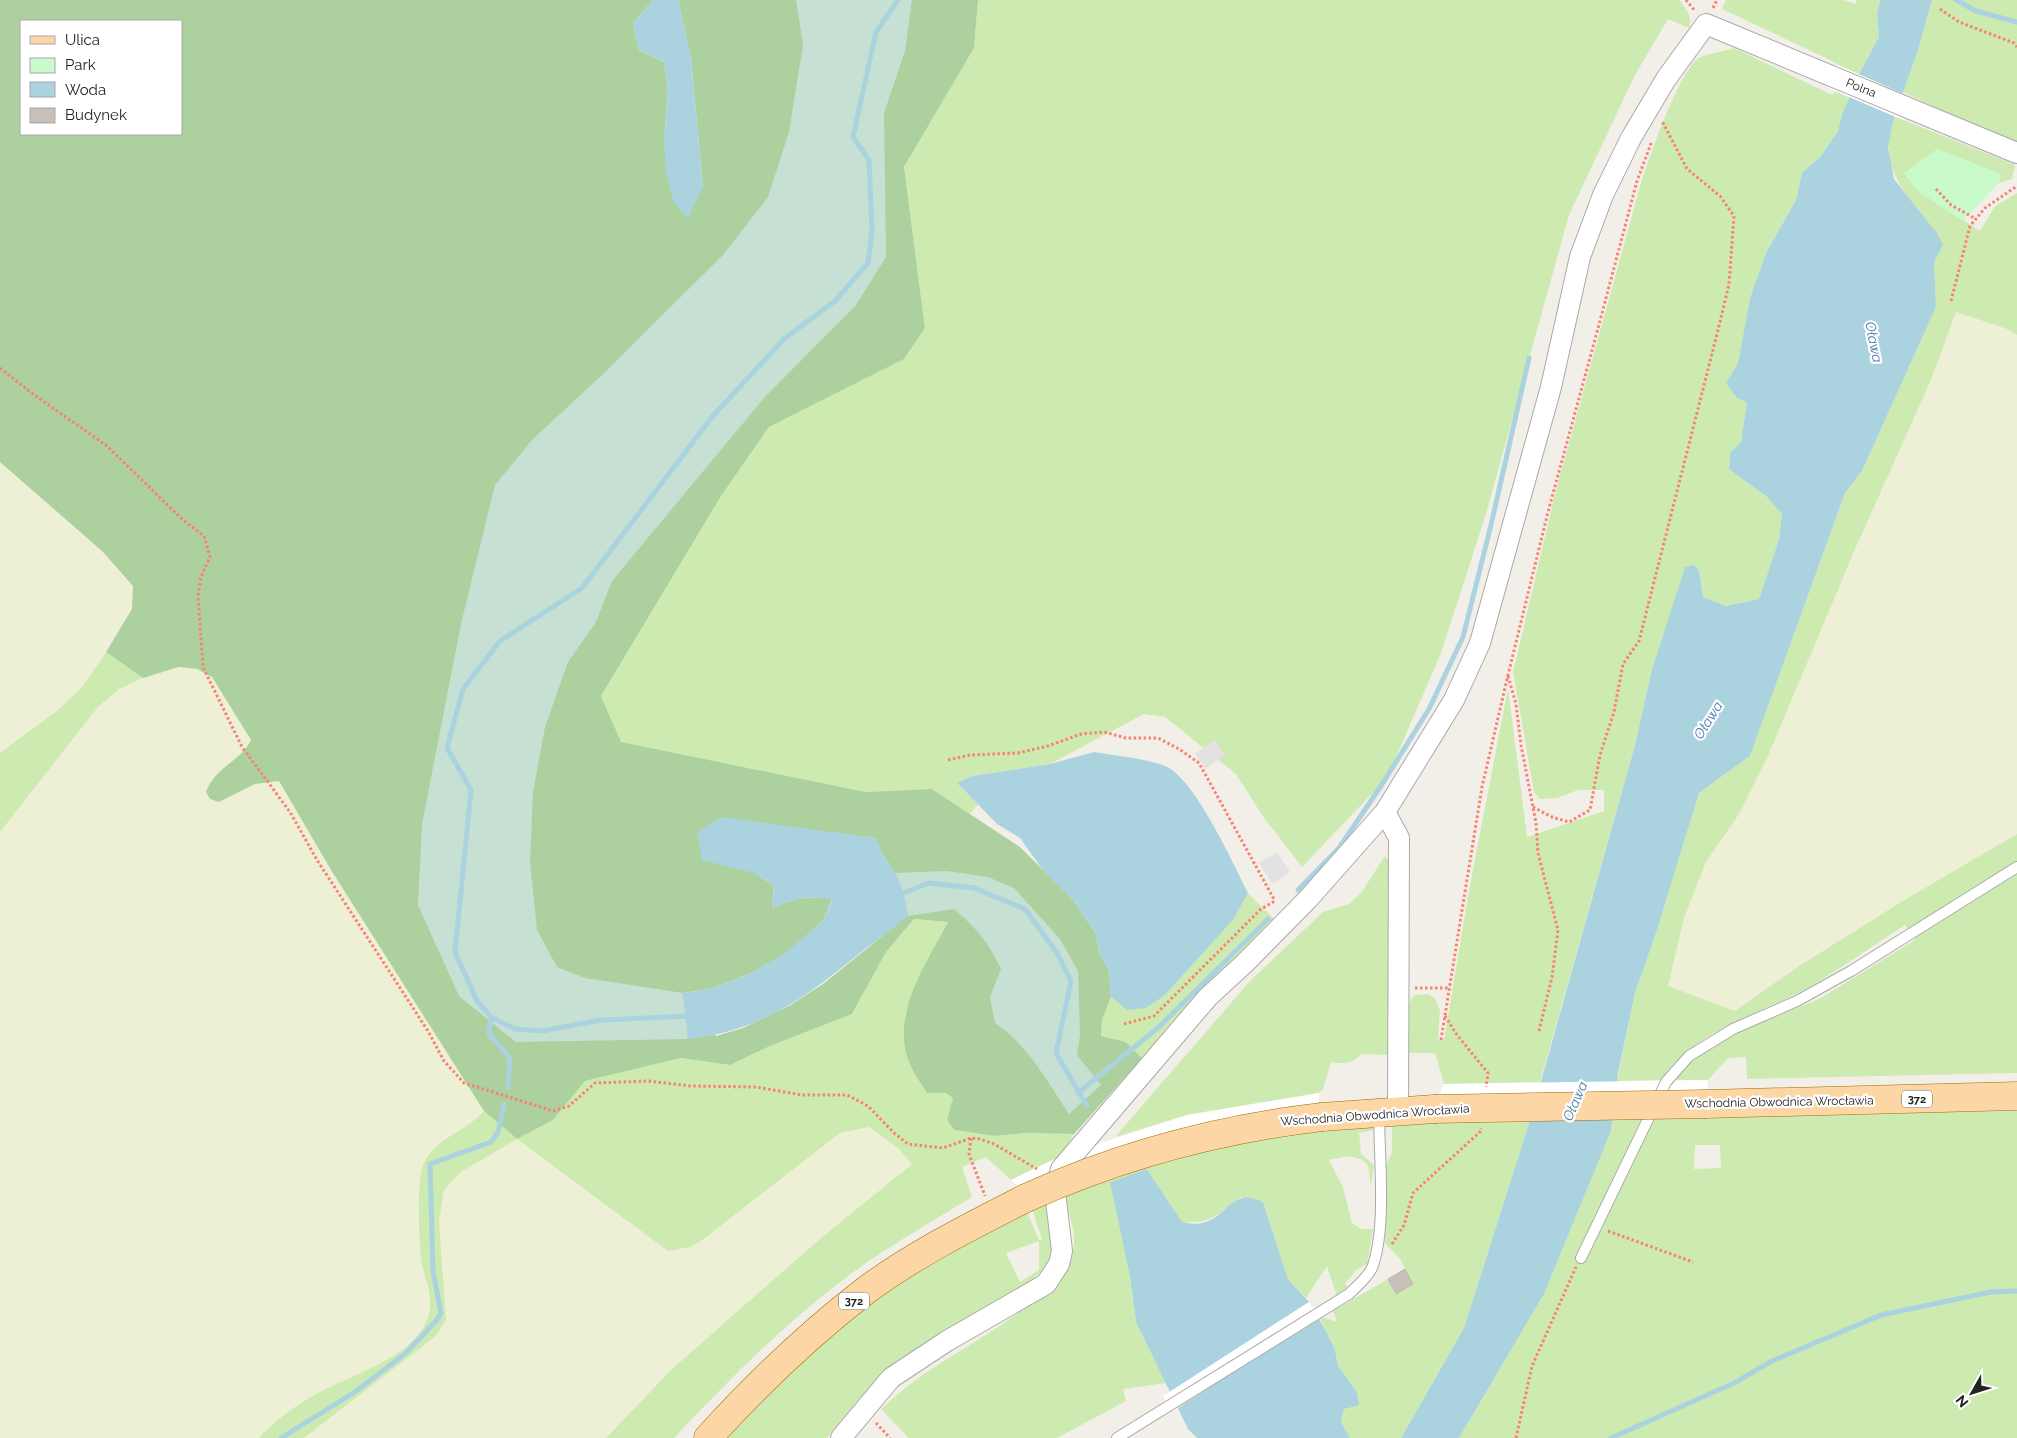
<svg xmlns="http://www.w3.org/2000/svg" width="2017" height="1438" viewBox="0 0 2017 1438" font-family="Raleway,sans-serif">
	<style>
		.farmland { fill: #eef0d5 }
		.grass { fill: #cdebb0; fill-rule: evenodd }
		.forest { fill: #add19e; fill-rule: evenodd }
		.wetland { fill: #c6e0d4 }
		.park { fill: #c8facc }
		.parking { fill: #e2e2e2 }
		.water { fill: #aad3df }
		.pier { fill: #fff }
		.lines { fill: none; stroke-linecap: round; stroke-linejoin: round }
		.stream { stroke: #aad3df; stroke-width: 5 }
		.building { fill: #c7bfb8; stroke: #c4b6ab }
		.lane-casing { stroke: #a9a9a9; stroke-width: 12 }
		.street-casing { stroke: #a9a9a9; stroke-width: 22 }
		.primary-casing { stroke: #a06b00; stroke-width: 29 }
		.path { stroke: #fa8072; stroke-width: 3; stroke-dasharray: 2.5 2.5; stroke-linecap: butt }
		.lane { stroke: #fff; stroke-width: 10 }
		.street { stroke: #fff; stroke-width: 20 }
		.primary { stroke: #fcd6a4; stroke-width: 28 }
		.primary-bridge-casing { stroke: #a06b00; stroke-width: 29; stroke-linecap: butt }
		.primary-bridge { stroke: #fcd6a4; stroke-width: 28 }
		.labels { text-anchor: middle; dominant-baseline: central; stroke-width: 4.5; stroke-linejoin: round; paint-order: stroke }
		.shield { fill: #fff; stroke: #646464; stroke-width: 1 }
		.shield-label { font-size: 11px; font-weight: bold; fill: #222 }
		.street-label { font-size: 12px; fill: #222; stroke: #fff }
		.water-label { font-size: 14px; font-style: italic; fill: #4a7aab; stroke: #fff }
	</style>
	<rect width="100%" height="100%" fill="#f2efe9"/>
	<!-- farmland -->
	<path class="farmland" d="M1956 312 2010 330 2017 335V834L1901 902 1799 966 1735 1011 1668 986 1684 918 1706 862 1739 814 1931 380Z
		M0 462 102 551 133 586 132 609 82 687 58 710 0 753Z
		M178 667 197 669 212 677 251 740 245 752 231 761 209 784 235 795 255 784 279 780 331 870 484 1111 477 1120 435 1148 421 1227V1257L430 1302 427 1319 416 1336 389 1359 316 1394 282 1416 259 1438H0V832L98 707 119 689 143 678Z
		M869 1127 899 1149 912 1164 821 1238 672 1369 606 1438H304L436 1336 446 1320 439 1221 444 1190 461 1172 517 1139 668 1251 840 1133Z"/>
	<!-- grass -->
	<path class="grass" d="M978 0H1679C1687 9 1692 16 1689 28L1668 19 1635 75 1569 215 1486 514 1441 653 1387 778 1302 867 1262 815 1236 774 1165 717 1144 714 1050 764 972 776 957 783 978 805 970 814 932 789 866 792 620 742 601 696 721 496 769 427 904 359 925 328 904 167 974 48Z
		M1726 0H1844L1855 4 1857 0H1880L1877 14 1879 37 1858 76 1826 58 1722 9Z
		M1932 0H2017V142L1995 135 1903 92 1918 50Z
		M1734 48 1832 95 1836 91 1849 97 1838 131 1820 157 1802 173 1796 200 1766 253 1750 298 1738 363 1726 383 1747 402 1741 442 1730 453 1729 469 1767 497 1782 514 1779 539 1759 599 1726 606 1703 597 1699 570 1651 673 1635 745 1540 1082 1444 1084 1435 1053H1408V1004L1415 995 1428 994 1435 998 1440 1011 1438 1040H1444L1468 896 1508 688 1527 837 1604 811V790H1578L1557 798 1540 799 1534 792 1513 672 1555 494 1641 183C1651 154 1676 79 1697 59 1702 55 1726 51 1734 48Z
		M1894 116 2013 164 2015 166 2012 179 1999 183 2001 174 1904 173 1918 191 1980 231 1995 206 2017 193V335L2010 330 1956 312 1931 380 1853 554 1767 758 1739 814 1706 862 1684 918 1668 986 1735 1011 1799 966 1901 902 2017 834V1073L1747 1079 1746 1057 1728 1058 1708 1080H1672L1692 1061 1731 1035 1821 998 1915 940 1905 925C1874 945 1843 967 1811 986 1760 1015 1696 1028 1661 1080L1617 1081 1635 993 1656 933 1699 793 1750 756 1845 493 1862 471 1936 307 1934 263 1943 245C1918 197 1873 180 1894 116Z
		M106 652 143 678 119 689 98 707 0 832V753L58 710 82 687Z
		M1385 856 1390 863 1392 1055 1362 1054C1352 1064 1344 1064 1331 1062L1323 1090 1319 1093 1187 1115 1115 1137 1250 981 1323 912 1349 904 1361 893Z
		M1248 893 1276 921 1142 1058 1126 1042 1101 1036 1102 1020 1111 997 1127 1009 1165 995 1233 920Z
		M914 919 948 922 918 981 905 1014V1047L946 1093 953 1098 947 1120 954 1130 995 1136 1026 1133 1074 1134 1061 1156 1011 1180 986 1157 962 1167 972 1197C926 1225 878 1252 835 1286 776 1332 725 1384 674 1438H606L672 1369 821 1238 912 1164 899 1149 869 1127 840 1133 701 1241 690 1247 668 1251 517 1139 461 1172 444 1190 439 1221 446 1320 436 1336 304 1438H259C275 1420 295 1406 316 1394 350 1375 411 1359 427 1320 436 1298 423 1278 421 1257 419 1237 416 1180 424 1163 435 1138 467 1131 484 1111L517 1139 553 1120 585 1081 681 1058 730 1065 770 1046 852 1014 886 952Z
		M2017 1111V1438H1459L1544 1294 1611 1131 1613 1115ZM1695 1145H1720L1721 1168 1694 1169Z
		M1531 1117 1464 1328 1401 1438H1350L1341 1422 1344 1409 1357 1392 1338 1366 1335 1350 1319 1316 1337 1322 1333 1311 1388 1279 1397 1293 1413 1284 1400 1259 1385 1243 1384 1169 1392 1153V1124Z
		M1374 1127V1130L1359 1133 1361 1154 1374 1165 1371 1187 1368 1165C1356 1153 1344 1157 1329 1160L1343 1187 1352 1223 1361 1229H1373L1367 1264 1356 1270 1345 1284 1349 1289 1337 1297 1327 1266 1306 1298 1288 1279 1263 1202 1240 1197C1218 1215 1211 1224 1182 1222L1147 1169 1130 1276 1136 1322 1166 1383 1123 1389 1126 1401 1057 1438H909L881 1409C892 1400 902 1390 913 1382 950 1353 1054 1302 1070 1262 1079 1239 1071 1216 1062 1196L1190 1152 1323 1128Z
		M1046 1202C1049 1220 1058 1244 1048 1262 1032 1292 956 1323 925 1343 885 1369 857 1402 827 1438H720C759 1402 796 1363 836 1328 893 1279 960 1244 1026 1210L1039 1240 1042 1239 1032 1209ZM1039 1241V1270L1020 1282 1006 1253Z"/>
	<!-- forest -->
	<path class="forest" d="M0 0H653L633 23 639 50 664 62 668 90 664 140 703 187 691 59 678 0H978L974 48 904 167 925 328 904 359 769 427 721 496 601 696 621 742 866 792 932 789 1020 847 1073 900 1096 934 1099 951 1109 971 1111 997 1102 1020 1101 1036 1126 1042 1142 1058 1074 1134 1026 1133 995 1136 954 1130 947 1120 953 1098 946 1093H927C918 1079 908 1065 905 1048 897 1004 929 959 948 922L914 919 886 952 852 1014 770 1046 730 1065 681 1058 585 1081 553 1120 517 1139 484 1111 331 870 279 781 255 784 219 802 210 799 206 792C214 768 241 761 251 740L212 677 197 669 179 667 143 678 106 652 132 609 133 586 102 551 0 462ZM21 21H181V134H21ZM850 835 876 838C880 853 888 860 895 873 903 886 905 901 907 916L823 984 789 1006 743 1028 716 1036 683 993 710 989 752 973 786 953 823 921 832 899C810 895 793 899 772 908L774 886 755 873Z"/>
	<!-- wetland -->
	<path class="wetland" d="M796 0H912L905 51 884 113 886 257 856 305 764 398 612 581 596 622 568 662 545 727 533 792 530 863 537 930 557 967 585 978 683 993 688 1039 516 1042 459 996 418 905 422 824 461 624 495 485 532 440 602 375 723 255 768 197 789 132 803 45Z
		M947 871 988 877 1014 888 1060 939 1078 971 1080 1035 1077 1055 1101 1085 1069 1114C1047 1081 1028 1045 995 1023L990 997 1001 969C987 940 978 930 954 909L908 916 903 891 895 873Z"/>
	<!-- park -->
	<path class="park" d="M1937 149 2001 174 1999 183 1963 221 1918 191 1904 173Z"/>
	<!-- parking -->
	<path class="parking" d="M1214 740 1225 755 1206 769 1195 754Z
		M1277 852 1290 872 1272 884 1259 863Z"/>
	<!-- water -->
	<path class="water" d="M653 0H678L691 59 703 187 688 218 673 202 666 172 664 140 668 90 664 62 639 50 633 23Z
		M1880 0H1932L1918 50 1893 121 1888 147 1894 179 1937 233 1943 245 1934 263 1936 307 1862 471 1845 493 1750 756 1699 793 1656 933 1635 993 1618 1073 1611 1131 1544 1294 1459 1438H1401L1464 1328 1531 1117 1635 745 1651 673 1685 567 1693 565 1699 570 1703 597 1726 606 1759 599 1779 539 1782 514 1767 497 1729 469 1730 453 1741 442 1747 402 1737 398 1726 383 1738 363 1750 298 1766 253 1796 200 1802 173 1820 157 1838 131 1842 115 1858 76 1879 37 1877 14Z
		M1094 752C1117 756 1143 758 1165 766 1194 777 1234 865 1248 893L1233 920 1165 995 1146 1008 1127 1010 1111 997 1109 971 1099 951 1096 934 1073 900 1045 873 1020 838 997 824 957 783 972 776 1050 764Z
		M722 817 876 838C880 853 888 860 895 873 903 886 905 901 908 916 889 932 869 945 850 961 800 1002 755 1032 688 1039L683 993 710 989 752 973 785 953 823 921 832 900C811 894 792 900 772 908L774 886 755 873 702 860 697 832Z
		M1147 1169 1182 1222C1188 1223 1196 1225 1202 1223 1229 1217 1231 1186 1263 1202L1288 1279 1309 1302 1325 1329 1335 1350 1338 1366 1357 1392 1359 1405 1344 1409 1341 1422 1350 1438H1197L1188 1429 1136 1322 1130 1276 1110 1182Z"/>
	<!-- pier -->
	<path class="pier" d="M1838 65 1913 98 1903 120 1828 88Z
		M1708 1080 1705 1115 1434 1109 1444 1084Z
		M1319 1093V1107L1257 1138 1019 1188 1011 1180 1061 1156 1187 1115Z
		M1309 1302 1319 1316 1173 1411 1163 1396Z"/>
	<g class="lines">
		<!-- stream -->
		<path class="stream" d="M1956 0 1976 11 2017 22
			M1298 890 1339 848 1381 786 1429 709 1463 637 1491 525 1529 358
			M898 895 929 883 974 888 1025 909 1057 953 1071 981 1056 1053 1087 1106
			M691 1016 601 1020 542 1031 515 1029 491 1017 477 1001 455 952 471 790 447 748 463 689 500 641 582 588 712 417 784 339 835 301 868 263 872 231 869 160 853 137 876 32 898 0
			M491 1017 489 1034 510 1058 508 1087
			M1078 1093 1160 1026 1268 919
			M281 1438 355 1392 406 1353 437 1320 441 1313 433 1271 430 1164 491 1142 498 1132 504 1105
			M1611 1438 1734 1383 1772 1361 1881 1315 1991 1292 2017 1291"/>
	</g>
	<!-- building -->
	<path class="building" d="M1405 1269 1413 1284 1396 1294 1388 1279Z"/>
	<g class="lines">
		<!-- lane casing -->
		<g class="lane-casing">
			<path id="lane" d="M1581 1258 1666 1082 1689 1056 1733 1029 1797 1001 1851 971 2017 867
				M1117 1438 1349 1294C1357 1286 1367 1278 1372 1268 1387 1229 1379 1156 1379 1113"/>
		</g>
		<!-- street casing -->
		<g class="street-casing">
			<path id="street" d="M1385 812 1399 838 1398 1112
				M841 1438 891 1378 947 1341 1046 1284 1059 1264 1062 1251 1055 1192 1061 1169 1208 997 1245 963 1308 899 1385 812 1454 700 1480 643 1551 387 1580 257 1603 195 1631 138 1666 79 1706 24 2017 153"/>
		</g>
		<!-- primary casing -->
		<g class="primary-casing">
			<path id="primary" d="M1706 1104 2017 1096
				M1322 1117 1434 1109
				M708 1438C756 1385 808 1335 865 1291 913 1255 973 1225 1026 1198"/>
		</g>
		<!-- path -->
		<path class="path" d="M1686 0 1695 11
			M1713 8 1717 0
			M1940 9 1959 22 2014 43 2017 47
			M1936 189 1951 205 1976 219
			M1951 301 1970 226 1985 208 2017 186
			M0 368 33 394 107 446 183 520 204 536 210 557 201 577 198 596 203 667 242 747 290 812 317 860 428 1031 444 1061 464 1083 553 1111 569 1106 595 1083 648 1081 691 1086 756 1087 802 1095H847L868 1106 894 1133 908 1144 943 1148 971 1138 980 1139 994 1144 1037 1169
			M1508 676 1516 704 1521 745 1536 823 1538 853 1558 930 1552 977 1539 1031
			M948 760 970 755 1018 753 1048 746 1081 734 1104 732 1126 738H1158L1179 749 1199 763 1275 901
			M1533 807 1552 817 1569 822 1590 810 1600 755 1614 712 1623 664 1639 641 1719 326 1729 284 1734 216 1720 196 1687 169 1662 121
			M1415 988H1449
			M1445 1016 1457 1035 1488 1073 1486 1087
			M1124 1024 1154 1016 1261 909 1275 901 1276 902
			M1441 1040 1482 787 1507 679 1548 512 1597 332 1637 181 1652 141
			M971 1138 969 1154 985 1196
			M1608 1231 1693 1262
			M1392 1244 1404 1225 1413 1193 1481 1131V1128
			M876 1423 890 1438
			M1516 1438 1532 1366 1576 1267"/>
		<!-- lane -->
		<use href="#lane" class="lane"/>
		<!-- street -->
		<use href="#street" class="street"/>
		<!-- primary -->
		<use href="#primary" class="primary"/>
		<!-- primary-bridge casing -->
		<g class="primary-bridge-casing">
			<path id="primary-bridge" d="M1434 1109 1706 1104
				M1026 1198C1121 1155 1218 1129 1322 1117"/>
		</g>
		<!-- primary-bridge -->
		<use href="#primary-bridge" class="primary-bridge"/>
	</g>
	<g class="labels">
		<!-- shield labels -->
		<g class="shield">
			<rect x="1902" y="1090.5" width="30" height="17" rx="4"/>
			<rect x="839" y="1292.5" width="30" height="17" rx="4"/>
		</g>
		<g class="shield-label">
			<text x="1917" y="1099">372</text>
			<text x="854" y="1301">372</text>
		</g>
		<!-- street labels -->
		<g class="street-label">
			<text transform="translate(1861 88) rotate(22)">Polna</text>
			<text transform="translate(1779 1102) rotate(-1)">Wschodnia Obwodnica Wrocławia</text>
			<text transform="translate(1375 1115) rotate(-4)">Wschodnia Obwodnica Wrocławia</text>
		</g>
		<!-- water labels -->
		<g class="water-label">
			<text transform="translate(1874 342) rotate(79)">Oława</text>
			<text transform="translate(1708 720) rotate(-58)">Oława</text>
			<text transform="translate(1575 1101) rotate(-66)">Oława</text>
		</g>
	</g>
	<!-- legend -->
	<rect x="20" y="20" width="162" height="115" fill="#ffffff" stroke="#a7a7a7"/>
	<rect x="30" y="36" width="25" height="8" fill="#fcd6a4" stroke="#a7a7a7"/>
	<text x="65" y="45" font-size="15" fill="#222222">Ulica</text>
	<rect x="30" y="58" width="25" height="15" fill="#c8facc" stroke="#a7a7a7"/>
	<text x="65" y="70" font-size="15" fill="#222222">Park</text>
	<rect x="30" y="82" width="25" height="15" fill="#aad3df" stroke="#a7a7a7"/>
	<text x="65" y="95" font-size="15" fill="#222222">Woda</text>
	<rect x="30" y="108" width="25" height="15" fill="#c7bfb8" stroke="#a7a7a7"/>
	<text x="65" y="120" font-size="15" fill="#222222">Budynek</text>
	<!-- north arrow -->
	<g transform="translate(1972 1393) rotate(231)" stroke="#ffffff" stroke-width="4" paint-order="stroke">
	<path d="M0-4L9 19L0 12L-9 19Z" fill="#222222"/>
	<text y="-8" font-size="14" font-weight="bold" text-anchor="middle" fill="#222222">N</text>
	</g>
</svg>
